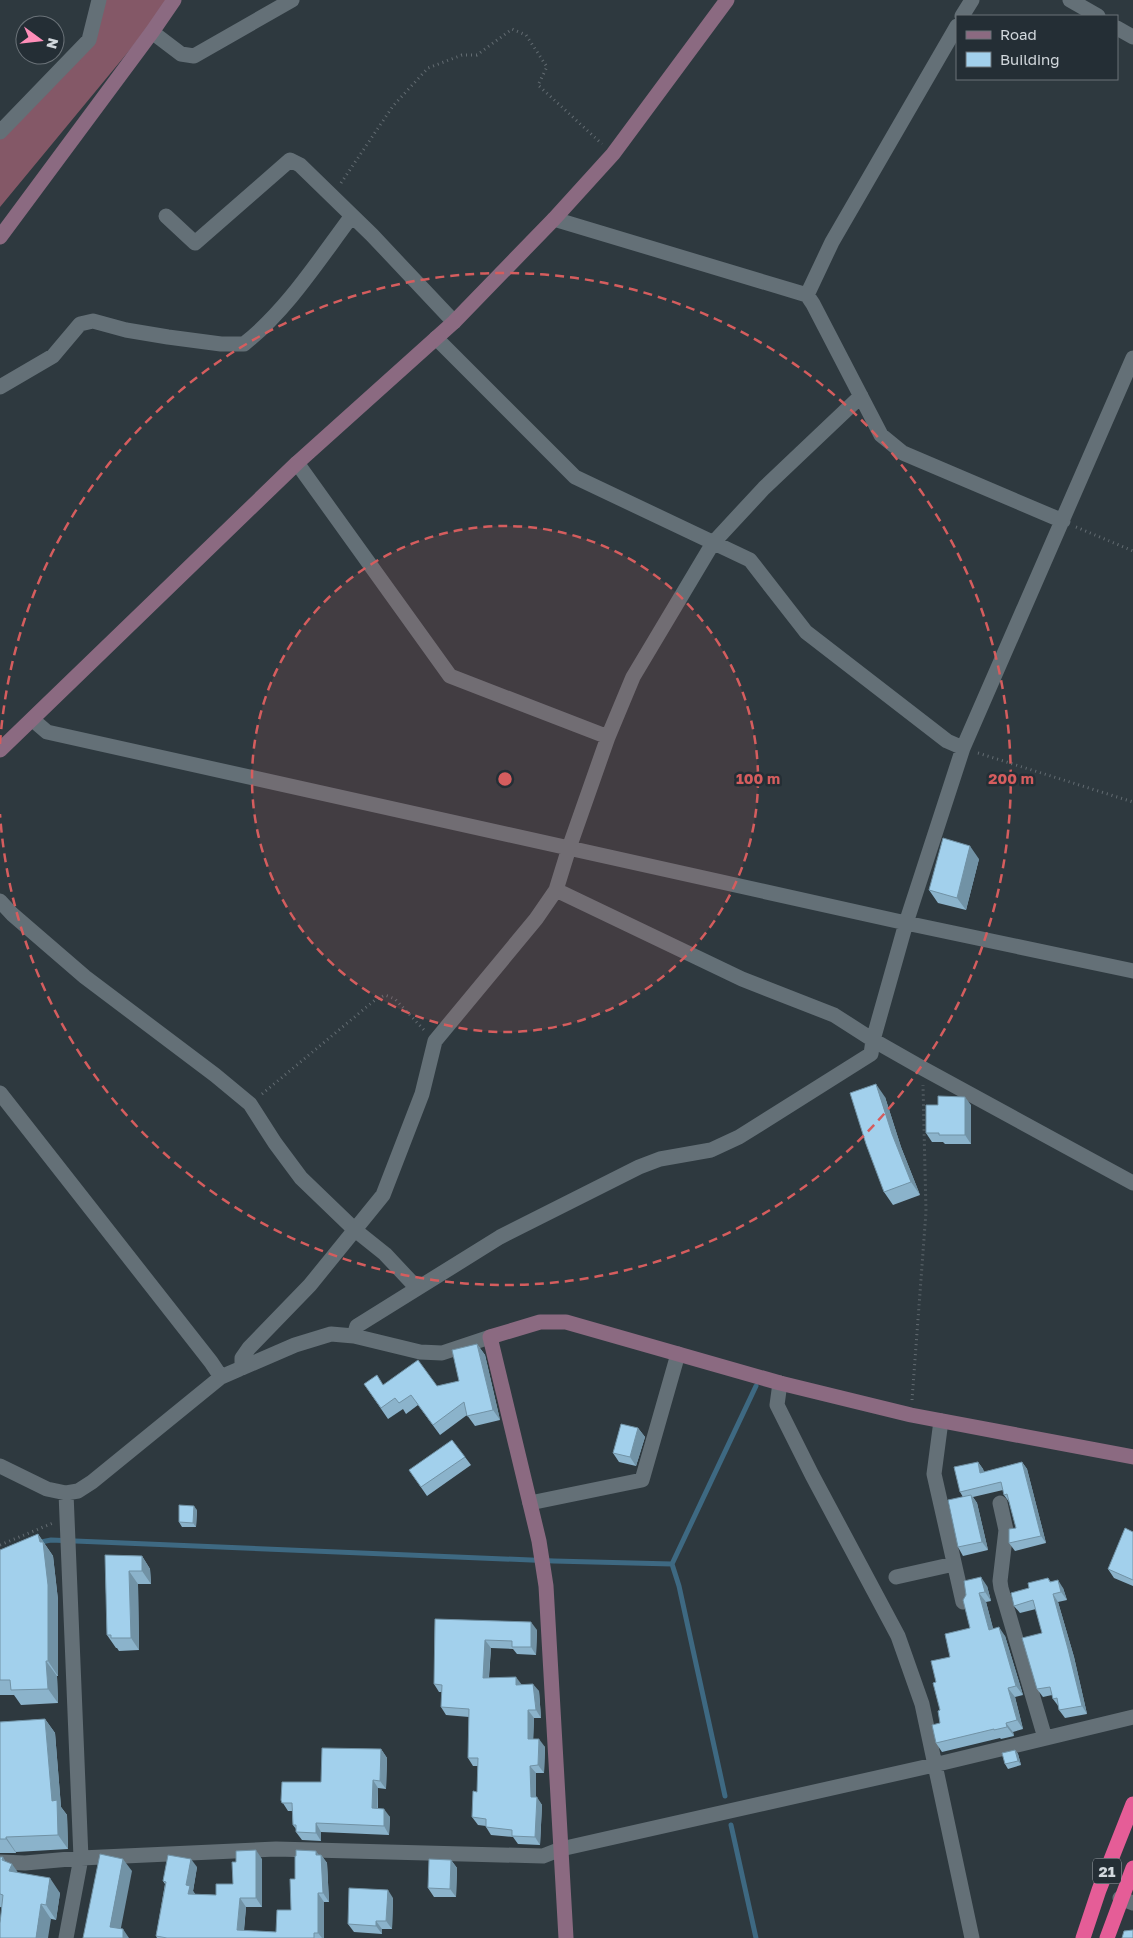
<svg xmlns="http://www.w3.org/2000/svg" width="1133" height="1938" viewBox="0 0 1133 1938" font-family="'Golos Text',sans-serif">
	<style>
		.forest { fill: #845867 }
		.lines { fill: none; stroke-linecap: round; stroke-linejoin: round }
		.stream { stroke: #3e6982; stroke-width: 5 }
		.path { stroke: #636c72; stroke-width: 3; stroke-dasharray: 1 4; stroke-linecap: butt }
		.street { stroke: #647077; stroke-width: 15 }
		.secondary { stroke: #8b6a81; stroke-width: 15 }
		.highway { stroke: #e55d97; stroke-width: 15 }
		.wall { fill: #8bb3cb }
		.shaded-wall { fill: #7192a5 }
		.building { fill: #a2d0ec; stroke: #7192a5 }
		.ring { fill: none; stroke: #d55d5e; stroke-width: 2.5; stroke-dasharray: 9 6 }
		.labels { text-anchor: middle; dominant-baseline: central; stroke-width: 5; stroke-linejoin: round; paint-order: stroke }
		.shield { fill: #242e35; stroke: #9ea5ab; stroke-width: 1 }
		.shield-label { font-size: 15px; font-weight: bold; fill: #d2d8dd }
		.centre { fill: #d55d5e; stroke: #242e35; stroke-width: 2.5 }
		.ring-label { font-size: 15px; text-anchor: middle; font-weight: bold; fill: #d55d5e; stroke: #242e35; stroke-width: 5; stroke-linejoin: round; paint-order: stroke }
	</style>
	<rect width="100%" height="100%" fill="#2e393f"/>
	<!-- forest -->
	<path class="forest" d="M98 0H171L0 207V132L89 40Z"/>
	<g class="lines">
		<!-- stream -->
		<path class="stream" d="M36 1543 51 1540 554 1561 672 1564
			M725 1796 679 1586 672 1564 756 1386
			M731 1825 756 1938"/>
		<!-- path -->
		<path class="path" d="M341 183 393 106 428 68 462 55H477L512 29 526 35 547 67 538 85 602 144
			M1076 527 1133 551
			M978 753 1133 802
			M262 1094 375 1000 385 995 395 999 425 1031
			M912 1400 926 1212 923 1085
			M0 1545 53 1523"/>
		<!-- street -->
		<path class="street" d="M1070 0 1098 16
			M962 16 972 0
			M1117 28 1133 37
			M152 32 181 54 194 56 292 0
			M0 132 89 40 99 0
			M166 216 195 243 290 160 300 165 372 235 454 322
			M554 219 807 295 813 304 881 435 903 453 1063 521
			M807 295 832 242 957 26
			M436 338 575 477 750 560 806 632 947 741 963 748
			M0 387 53 356 80 324 93 321 126 330 168 337 221 344H244C287 310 318 261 351 217
			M297 463 450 676 608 737
			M33 720 47 732 906 923 1133 971
			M556 890 742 979 834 1015 873 1040 924 1069 1133 1183
			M0 901 12 914 85 977 215 1075 250 1104 275 1143 301 1178 355 1230 385 1254 417 1288
			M0 1093 211 1362 221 1377
			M354 1336 357 1326 500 1237 639 1167 660 1159 711 1150 739 1137 871 1054 873 1040 906 923 963 748 1133 358
			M242 1368V1358L249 1348 310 1285 383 1195 422 1094 435 1041 536 919 556 890 569 848 608 737 633 677 713 543 764 488 861 396
			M780 1383 777 1405 812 1475 898 1636 922 1704 972 1938
			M941 1421 934 1474 963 1602
			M0 1466 47 1489 66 1493 81 1858 66 1938
			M66 1493 78 1491 92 1482 221 1377 295 1345 331 1334 354 1336 420 1352 442 1353 490 1337
			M530 1503 642 1480 678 1354
			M1000 1503 1006 1530 1000 1581 1001 1588 1045 1738
			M896 1577 954 1564
			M0 1862 25 1863 81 1858 276 1849 543 1856 561 1849 934 1765 1133 1717
			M1120 1898 1133 1903"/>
		<!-- secondary -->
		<path class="secondary" d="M0 237 152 32 174 0
			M0 750 297 463 454 322 554 219 613 154 727 0
			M566 1938 546 1586 539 1541 490 1337 540 1322H566L780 1383 911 1415 1133 1457"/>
		<!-- highway -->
		<path class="highway" d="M1083 1938 1099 1890 1133 1804
			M1107 1938 1133 1868"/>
	</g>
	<!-- wall -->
	<path class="wall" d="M979 859 966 910 938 903 929 890Z
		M885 1097 901 1147 920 1195 893 1205 884 1192Z
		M971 1105V1144H945L943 1142H932L926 1133Z
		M477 1344 485 1355 500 1420 475 1426 467 1415 440 1435 418 1405 406 1414 403 1409 388 1419 364 1384 437 1386 459 1381Z
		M638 1428 645 1437 636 1466 619 1462 613 1453Z
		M465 1457 471 1465 427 1496 409 1470Z
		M978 1462 983 1469 984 1472 1022 1462 1027 1469 1046 1543 1015 1551 1009 1543 1016 1528 1009 1502 1004 1495 1003 1490 973 1497 977 1503 988 1550 963 1556 958 1547 963 1497 960 1492Z
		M197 1510 196 1527H182L179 1522Z
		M1133 1532V1586L1114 1578 1108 1569Z
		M38 1534 53 1556 58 1600V1676H57L58 1703 21 1705 14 1695H0V1550Z
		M105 1555 142 1556 150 1569 151 1584H138L139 1650 119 1651 117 1648H116L107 1635Z
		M1048 1578 1051 1582 1063 1588 1067 1600 1058 1602 1074 1657 1087 1714 1065 1718 1059 1710V1707L1053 1699 1052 1695 1043 1697 1037 1689 1042 1633 1036 1609 1020 1613 1014 1606 1029 1588Z
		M987 1586 991 1601 986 1602 993 1629 1005 1636 1023 1695 1015 1697 1023 1729 1013 1732 1014 1736 1001 1739 1000 1738 942 1752 936 1743 940 1723V1710L936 1682 950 1657 970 1628 966 1595Z
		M435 1619 537 1630 536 1655 517 1654 513 1649 491 1648 489 1678 521 1684 539 1691 541 1718H534L533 1739 545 1747 544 1773H536V1797L542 1805 540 1845 518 1844 513 1837 491 1835 486 1827V1826L478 1825 472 1817 477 1792 478 1766H473L468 1758 469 1717 446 1715 441 1707 442 1692H439L434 1684Z
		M45 1719 55 1733 61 1807 67 1815 68 1849 16 1852V1853H0V1722Z
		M381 1749 387 1758 386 1789 378 1788V1809L390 1817 389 1835 321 1832V1841L302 1840 296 1832V1829L293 1825 292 1811H288L281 1800 321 1782Z
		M1015 1750 1018 1754 1021 1765 1008 1769 1005 1764Z
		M319 1855H321L327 1863 329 1902H324V1938H157L156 1936 165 1884 163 1881 197 1867 193 1891 195 1894 216 1895 233 1884 262 1859V1907H246L244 1931 276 1932 291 1910 295 1879Z
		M0 1857 18 1873 60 1893 56 1920 0 1907Z
		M451 1860 457 1868 456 1897H434L428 1888Z
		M393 1898 392 1929H382V1934L354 1932 348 1924Z"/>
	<!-- shaded-wall -->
	<path class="shaded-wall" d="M970 846 979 859 966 910 957 898Z
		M876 1084 885 1097 901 1147 920 1195 911 1182 892 1134Z
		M965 1097 971 1105V1144L965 1135Z
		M477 1344 485 1355 500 1420 493 1410Z
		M638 1428 645 1437 636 1466 630 1457Z
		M978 1462 983 1469 986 1480 980 1473Z
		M1022 1462 1027 1469 1046 1543 1041 1536Z
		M971 1495 977 1503 988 1550 982 1542Z
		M194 1506 197 1510 196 1527 193 1523Z
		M38 1534 53 1556 58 1600V1676L48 1661 40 1542Z
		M142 1556 150 1569 151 1584 142 1571Z
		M129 1571 138 1584 139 1650 131 1638Z
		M981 1577 987 1586 991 1601 985 1592Z
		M1058 1580 1063 1588 1067 1600 1061 1592Z
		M979 1593 986 1602 996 1639 989 1630Z
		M1053 1594 1058 1602 1074 1657 1087 1714 1082 1706Z
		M531 1622 537 1630 536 1655 531 1647Z
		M999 1627 1005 1636 1023 1695 1016 1686Z
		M485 1640 491 1648 488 1686 483 1678Z
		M46 1661 57 1676 58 1703 48 1689Z
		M516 1677 522 1685H516Z
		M533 1684 539 1691 541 1718 536 1710Z
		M1008 1688 1015 1697 1023 1729 1017 1720Z
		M528 1710 534 1718 533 1747 528 1739Z
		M45 1719 55 1733 61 1807 67 1815 68 1849 58 1835 52 1801Z
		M1006 1723 1013 1732 1014 1736 1007 1727Z
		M539 1739 545 1747 544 1773 538 1765Z
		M381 1749 387 1758 386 1789 380 1781Z
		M1015 1750 1018 1754 1021 1765 1018 1761Z
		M530 1766 536 1773V1805L531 1797Z
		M373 1780 378 1788 377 1816 372 1808Z
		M537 1797 542 1805 540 1845 535 1837Z
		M384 1809 390 1817 389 1835 384 1826Z
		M316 1823 321 1832V1841L316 1833Z
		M6 1837 16 1852V1853L6 1839Z
		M256 1850 262 1859V1907L256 1898Z
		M316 1851 321 1858V1855L327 1863 329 1902 323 1893Z
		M3 1857 10 1869 12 1864 22 1878 20 1885 2 1860Z
		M123 1859 132 1871 119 1938 110 1927Z
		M191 1859 197 1867 193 1891 196 1895 188 1894 186 1885Z
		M451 1860 457 1868 456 1897 450 1889Z
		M50 1878 60 1893 56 1920 46 1905Z
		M388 1890 393 1898 392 1929 386 1921Z
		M318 1893 324 1902V1938H322L318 1933Z
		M240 1898 246 1907 243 1938 237 1930Z
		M41 1904 51 1919 48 1938H36Z
		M376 1921 382 1929V1934L376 1926Z
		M123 1929 129 1938H123Z"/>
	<!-- building -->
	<path class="building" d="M943 838 970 846 957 898 929 890Z
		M876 1084 892 1134 911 1182 884 1192 866 1144 850 1093Z
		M938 1096 965 1097V1135H939V1133H926V1105H938Z
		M477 1344 493 1410 467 1416 464 1402 433 1425 411 1395 399 1403 395 1398 381 1408 364 1384 377 1375 383 1385 418 1360 437 1386 459 1381 452 1350Z
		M621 1424 638 1428 630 1457 613 1453Z
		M452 1440 465 1457 421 1487 409 1470Z
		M978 1462 980 1473 1022 1462 1041 1536 1009 1543V1529L1016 1528 1007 1494 1004 1495 1001 1482 960 1492 954 1467Z
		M971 1495 982 1542 958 1547 948 1500Z
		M179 1505 194 1506 193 1523 179 1522Z
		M1125 1528 1133 1532V1580L1108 1569Z
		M38 1534 40 1542H43L48 1585V1661H46L48 1689 11 1690 10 1680H0V1550Z
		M105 1555 142 1556V1571H129L131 1638H111V1635H107Z
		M981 1577 985 1592 979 1593 989 1630 999 1627 1016 1686 1008 1688 1017 1720 1006 1723 1007 1727 994 1730V1729L936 1743 932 1725 940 1723 938 1711 940 1710 933 1683 936 1682 931 1661 950 1657 945 1634 970 1628 963 1600 966 1595 964 1581Z
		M1048 1578 1050 1582 1058 1580 1061 1592 1053 1594 1068 1649 1082 1706 1059 1710 1057 1698 1053 1699 1050 1687 1037 1689 1022 1638 1042 1633 1033 1600 1014 1606 1011 1593 1029 1588 1028 1583Z
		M435 1619 531 1622V1647H512V1641L485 1640 483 1678 516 1677V1685L533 1684 536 1710H528V1739H539L538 1765 530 1766 531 1797H537L535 1837 512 1836V1830L486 1827V1819L472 1817 473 1791 477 1792 478 1758H468L469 1709 441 1707 442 1685 434 1684Z
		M45 1719 52 1801 57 1800 58 1835 6 1837V1839H0V1722Z
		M322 1748 381 1749 380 1781 373 1780 372 1808 384 1809V1826L316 1823V1833L296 1832V1825H293L292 1803H282L281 1800 282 1782H321Z
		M1015 1750 1018 1761 1005 1764 1002 1753Z
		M256 1850V1898H240L237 1930 276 1932 277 1910H291L290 1879H295V1856H296V1850L316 1851V1855H321L323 1893H318V1933H314V1938H167L156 1936 166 1882 163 1881 168 1855 191 1859 186 1885 190 1886 188 1894 216 1895V1884H233L232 1862H236V1851Z
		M100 1854 123 1859 110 1927 123 1929V1938H83Z
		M0 1857H3L2 1860 12 1864 9 1871 50 1878 46 1905 41 1904 36 1938H0V1923L3 1895 0 1894Z
		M429 1859 451 1860 450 1889 428 1888Z
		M349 1888 388 1890 386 1921H376V1926L348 1924Z
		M1133 1930V1938H1122L1124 1931Z"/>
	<!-- distance rings -->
	<circle cx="505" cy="779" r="253" fill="#d55d5e" fill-opacity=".12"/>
	<g class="ring">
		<circle cx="505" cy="779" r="253"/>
		<path d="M0 744A506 506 0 1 1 0 814"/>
	</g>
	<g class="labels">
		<!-- shield labels -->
		<rect class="shield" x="1093" y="1858.5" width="28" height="25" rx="4"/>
		<g class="shield-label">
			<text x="1107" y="1871">21</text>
		</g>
	</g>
	<circle cx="505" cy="779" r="8" class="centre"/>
	<g class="ring-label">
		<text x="758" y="784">100 m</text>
		<text x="1011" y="784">200 m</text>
	</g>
	<!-- legend -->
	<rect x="956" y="15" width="162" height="65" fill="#242e35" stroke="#6a7278"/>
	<rect x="966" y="31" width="25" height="8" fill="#8b6a81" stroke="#6a7278"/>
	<text x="1000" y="40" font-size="15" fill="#d2d8dd">Road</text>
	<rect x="966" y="52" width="25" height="15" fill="#a2d0ec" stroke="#6a7278"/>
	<text x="1000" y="65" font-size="15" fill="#d2d8dd">Building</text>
	<!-- north arrow -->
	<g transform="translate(40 40) rotate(105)"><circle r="24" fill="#242e35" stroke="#6a7278"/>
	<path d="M0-4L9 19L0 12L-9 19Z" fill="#ff8eb9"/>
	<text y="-8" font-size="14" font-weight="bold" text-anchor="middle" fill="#d2d8dd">N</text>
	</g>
</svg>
